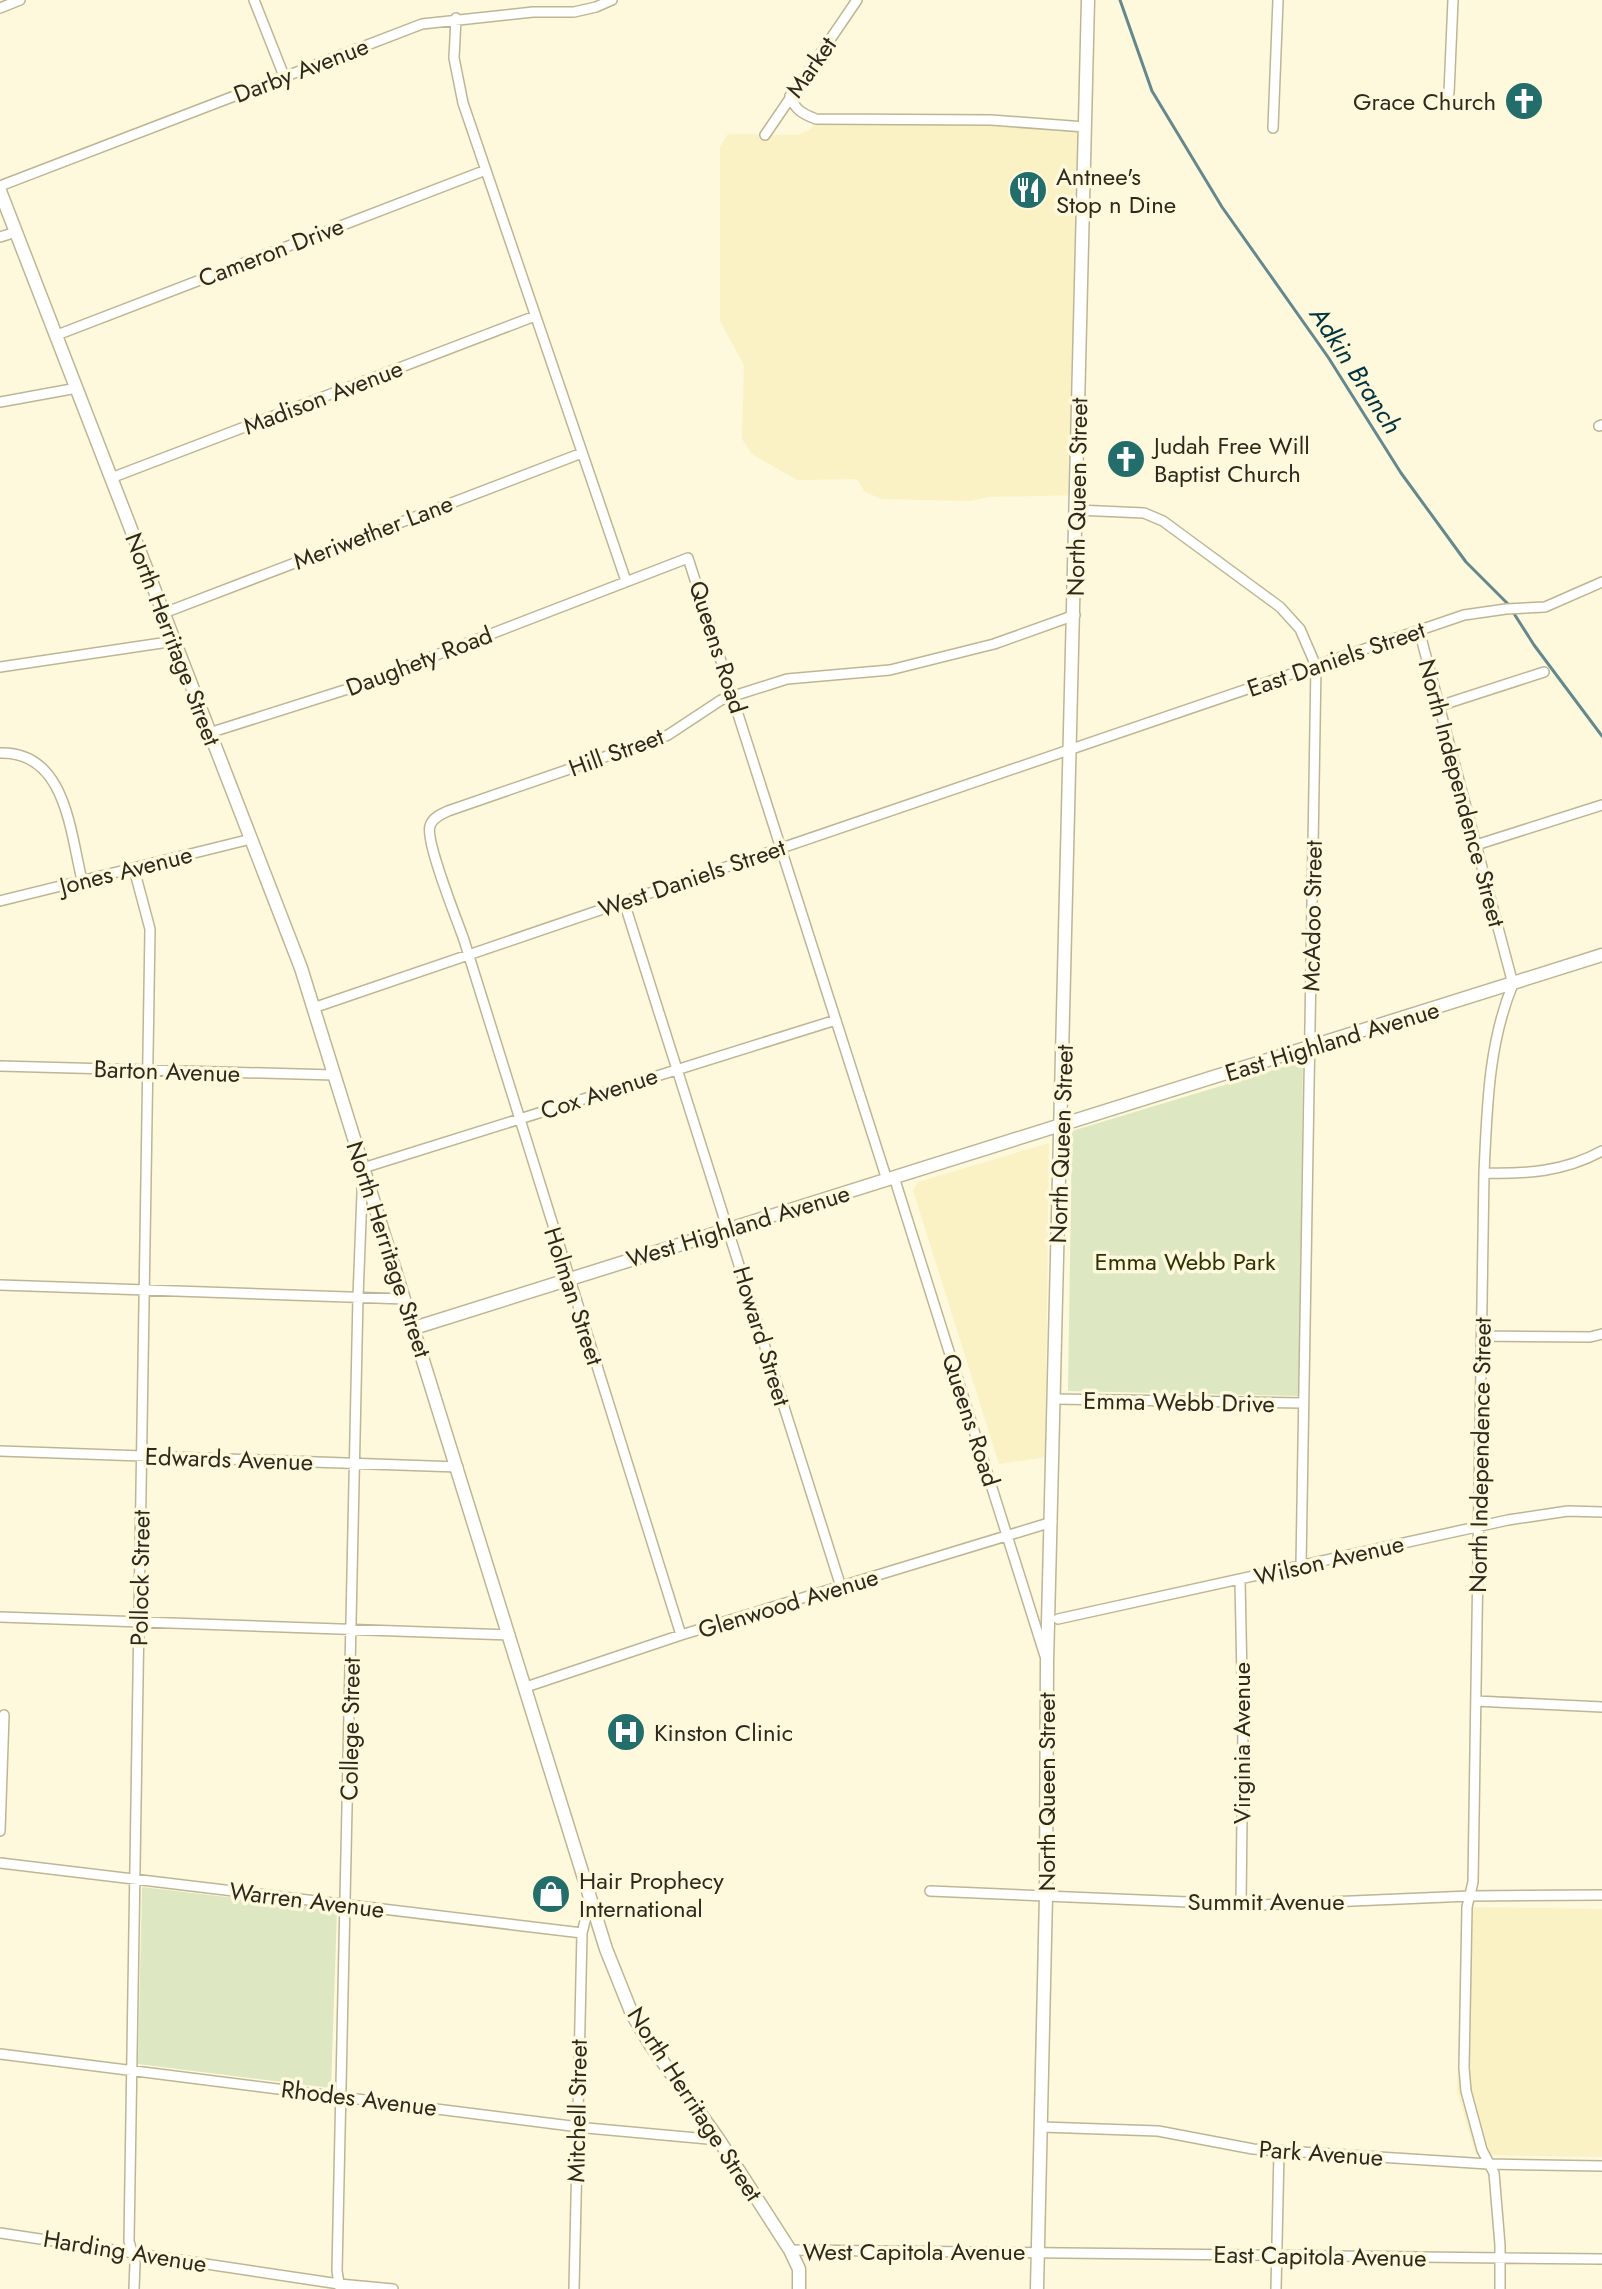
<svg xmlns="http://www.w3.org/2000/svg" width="1602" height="2289" viewBox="0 0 1602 2289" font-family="Jost,sans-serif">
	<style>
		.built { fill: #faf1c5 }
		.green { fill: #dde7c2 }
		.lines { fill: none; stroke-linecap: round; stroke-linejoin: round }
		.stream { stroke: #63888e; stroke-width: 3 }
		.street-casing { stroke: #bdb694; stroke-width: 12 }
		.secondary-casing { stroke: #bdb694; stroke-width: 15 }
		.street { stroke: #fff; stroke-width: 9 }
		.secondary { stroke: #fff; stroke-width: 12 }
		.labels { text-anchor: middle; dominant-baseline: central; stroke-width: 7; stroke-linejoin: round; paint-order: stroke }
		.street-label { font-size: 24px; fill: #2d2a1d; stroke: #fef8dc }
		.poi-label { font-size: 24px; fill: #2d2a1d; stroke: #fef8dc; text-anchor: start }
		.park-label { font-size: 24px; fill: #2c3502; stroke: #fef8dc }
		.water-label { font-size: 26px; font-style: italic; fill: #00343f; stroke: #fef8dc }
	</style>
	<rect width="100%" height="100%" fill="#fef8dc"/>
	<!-- built -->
	<path class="built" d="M816 119 1085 127 1077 495 989 497 970 501 882 499 865 492 857 479 797 480 752 454 742 439 744 365 720 321V147L728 134 798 135 811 129Z
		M1049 1143 1045 1457 999 1464 913 1190 918 1182Z
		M1465 1907 1602 1909V2157L1476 2155 1457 2091Z"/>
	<!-- green -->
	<path class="green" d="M1303 1061 1299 1396 1068 1391 1072 1131Z
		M142 1887 337 1910 331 2088 138 2064Z"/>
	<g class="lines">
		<!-- stream -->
		<path class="stream" d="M1120 0 1152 91 1222 207 1328 357 1401 473 1466 562 1509 605
			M1513 612 1534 645 1602 736"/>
		<!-- street casing -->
		<g class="street-casing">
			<path id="street" d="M254 0 284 76
				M0 8 20 0
				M456 18 454 58 463 103 626 581
				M1449 93 1453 0
				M790 96C795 110 803 114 816 119L991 120 1085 127
				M1273 128 1278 0
				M765 135 857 0
				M0 186 422 24 533 12H574L596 7 612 0
				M0 237 16 232
				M57 335 486 170
				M0 402 77 388
				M1599 426 1602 425
				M111 478 535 316
				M1077 510 1144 513 1163 521 1280 607 1300 629 1316 666 1301 1566
				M164 613 582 453
				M1419 630 1513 984C1488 1044 1487 1110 1484 1173L1473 1882 1467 1907 1464 2068 1466 2091 1482 2150 1494 2173 1500 2245V2289
				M0 667 175 641
				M1439 706 1544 672
				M209 733 351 688 688 558 887 1180
				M0 753C66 751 70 832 82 880
				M1476 845 1602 805
				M0 901 251 839
				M624 902 841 1587
				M313 1008 1464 615 1506 609 1545 607 1602 582
				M0 1066 334 1075
				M1484 1173C1526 1174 1564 1172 1602 1151
				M894 1177 1045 1656
				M0 1285 405 1299
				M1482 1336 1590 1337 1602 1334
				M1055 1399 1303 1403
				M0 1451 458 1467
				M1240 1580 1243 1728 1241 1905
				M0 1617 510 1635
				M1058 1619 1508 1520 1568 1511 1602 1512
				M681 1635 464 940C457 920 425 841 430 826 432 818 441 814 448 811L668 735 721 700 787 679 890 670 994 644 1075 615
				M526 1687 681 1635 1052 1522
				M1476 1701 1602 1707
				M0 1831 4 1715
				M0 1863 582 1933
				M930 1891 1259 1905 1470 1896 1602 1895
				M0 2054 587 2128 719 2140
				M1042 2127 1158 2131 1253 2149 1488 2164 1602 2166
				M0 2233 339 2284 393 2289
				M790 2250 1602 2259
				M134 2289 135 2263 129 2241 150 929 134 869
				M340 2289 337 2271 358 1297 363 1168 836 1020
				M574 2289 582 1933 590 1901
				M1276 2289 1279 2151"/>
		</g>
		<!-- secondary casing -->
		<g class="secondary-casing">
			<path id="secondary" d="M0 191 301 968 606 1949 632 2014 650 2044 719 2140 790 2250 799 2269V2289
				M414 1328 1602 955
				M1037 2289 1046 1895 1047 1663 1088 0"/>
		</g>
		<!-- street -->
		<use href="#street" class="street"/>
		<!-- secondary -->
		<use href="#secondary" class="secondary"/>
	</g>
	<!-- icons -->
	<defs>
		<g id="church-disc" transform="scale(2)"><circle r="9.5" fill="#236e6b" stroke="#fef8dc"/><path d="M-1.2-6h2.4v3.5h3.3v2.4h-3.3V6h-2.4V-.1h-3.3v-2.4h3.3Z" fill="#fff"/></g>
		<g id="restaurant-disc" transform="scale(2)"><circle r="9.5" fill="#236e6b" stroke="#fef8dc"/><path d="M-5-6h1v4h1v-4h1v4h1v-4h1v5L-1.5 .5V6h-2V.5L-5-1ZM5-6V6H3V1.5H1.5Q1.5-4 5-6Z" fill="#fff"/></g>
		<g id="hospital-disc" transform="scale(2)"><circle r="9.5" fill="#236e6b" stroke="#fef8dc"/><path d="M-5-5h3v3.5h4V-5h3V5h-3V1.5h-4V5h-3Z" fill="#fff"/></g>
		<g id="shop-disc" transform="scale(2)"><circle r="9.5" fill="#236e6b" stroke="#fef8dc"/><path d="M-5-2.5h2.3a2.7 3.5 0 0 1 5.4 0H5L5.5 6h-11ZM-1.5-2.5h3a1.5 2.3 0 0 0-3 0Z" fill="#fff"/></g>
	</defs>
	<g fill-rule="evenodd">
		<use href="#church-disc" x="1524" y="101"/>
		<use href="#restaurant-disc" x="1028" y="190"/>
		<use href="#church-disc" x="1126" y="459"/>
		<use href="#hospital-disc" x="626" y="1732"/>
		<use href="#shop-disc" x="551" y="1894"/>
	</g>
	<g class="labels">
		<!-- street labels -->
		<g class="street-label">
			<text transform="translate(811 67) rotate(-55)">Market</text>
			<text transform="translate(301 70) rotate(-21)">Darby Avenue</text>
			<text transform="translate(271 252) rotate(-21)">Cameron Drive</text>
			<text transform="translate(323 397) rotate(-21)">Madison Avenue</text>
			<text transform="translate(1077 497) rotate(-89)">North Queen Street</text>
			<text transform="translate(373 532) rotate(-21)">Meriwether Lane</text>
			<text transform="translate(173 639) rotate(69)">North Herritage Street</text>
			<text transform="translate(718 647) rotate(72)">Queens Road</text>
			<text transform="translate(1336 659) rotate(-19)">East Daniels Street</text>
			<text transform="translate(419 661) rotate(-21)">Daughety Road</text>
			<text transform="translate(616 752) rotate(-20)">Hill Street</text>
			<text transform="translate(1462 793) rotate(75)">North Independence Street</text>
			<text transform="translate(126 870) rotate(-14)">Jones Avenue</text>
			<text transform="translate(692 878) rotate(-19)">West Daniels Street</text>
			<text transform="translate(1312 916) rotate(-89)">McAdoo Street</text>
			<text transform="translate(1332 1041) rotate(-17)">East Highland Avenue</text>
			<text transform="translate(167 1071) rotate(2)">Barton Avenue</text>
			<text transform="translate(599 1093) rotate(-18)">Cox Avenue</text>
			<text transform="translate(1061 1144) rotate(-88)">North Queen Street</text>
			<text transform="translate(738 1226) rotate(-17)">West Highland Avenue</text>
			<text transform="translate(389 1249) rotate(72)">North Herritage Street</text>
			<text transform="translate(574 1296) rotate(72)">Holman Street</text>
			<text transform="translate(762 1336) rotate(73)">Howard Street</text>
			<text transform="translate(1179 1402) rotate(1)">Emma Webb Drive</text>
			<text transform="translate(971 1420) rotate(72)">Queens Road</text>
			<text transform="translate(1480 1455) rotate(-89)">North Independence Street</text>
			<text transform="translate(229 1459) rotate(2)">Edwards Avenue</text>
			<text transform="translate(1329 1560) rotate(-13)">Wilson Avenue</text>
			<text transform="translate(140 1578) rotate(-89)">Pollock Street</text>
			<text transform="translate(788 1603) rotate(-17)">Glenwood Avenue</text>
			<text transform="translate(350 1729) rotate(-89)">College Street</text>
			<text transform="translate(1241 1743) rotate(-90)">Virginia Avenue</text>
			<text transform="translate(1046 1792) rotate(-90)">North Queen Street</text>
			<text transform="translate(307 1900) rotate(7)">Warren Avenue</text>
			<text x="1266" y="1901">Summit Avenue</text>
			<text transform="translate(359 2098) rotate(7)">Rhodes Avenue</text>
			<text transform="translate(695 2104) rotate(57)">North Herritage Street</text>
			<text transform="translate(577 2111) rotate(-89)">Mitchell Street</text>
			<text transform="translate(1321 2153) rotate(4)">Park Avenue</text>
			<text transform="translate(125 2251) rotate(9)">Harding Avenue</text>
			<text x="914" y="2251">West Capitola Avenue</text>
			<text transform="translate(1320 2256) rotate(1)">East Capitola Avenue</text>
		</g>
		<!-- poi labels -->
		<g class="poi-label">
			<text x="1496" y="101" text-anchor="end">Grace Church</text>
			<text x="1056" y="176">Antnee's<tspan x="1056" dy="28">Stop n Dine</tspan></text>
			<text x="1154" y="445">Judah Free Will<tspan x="1154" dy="28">Baptist Church</tspan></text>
			<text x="654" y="1732">Kinston Clinic</text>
			<text x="579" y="1880">Hair Prophecy<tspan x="579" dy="28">International</tspan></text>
		</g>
		<!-- park labels -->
		<g class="park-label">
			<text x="1185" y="1261">Emma Webb Park</text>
		</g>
		<!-- water labels -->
		<g class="water-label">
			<text transform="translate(1356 370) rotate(57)">Adkin Branch</text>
		</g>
	</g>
</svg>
